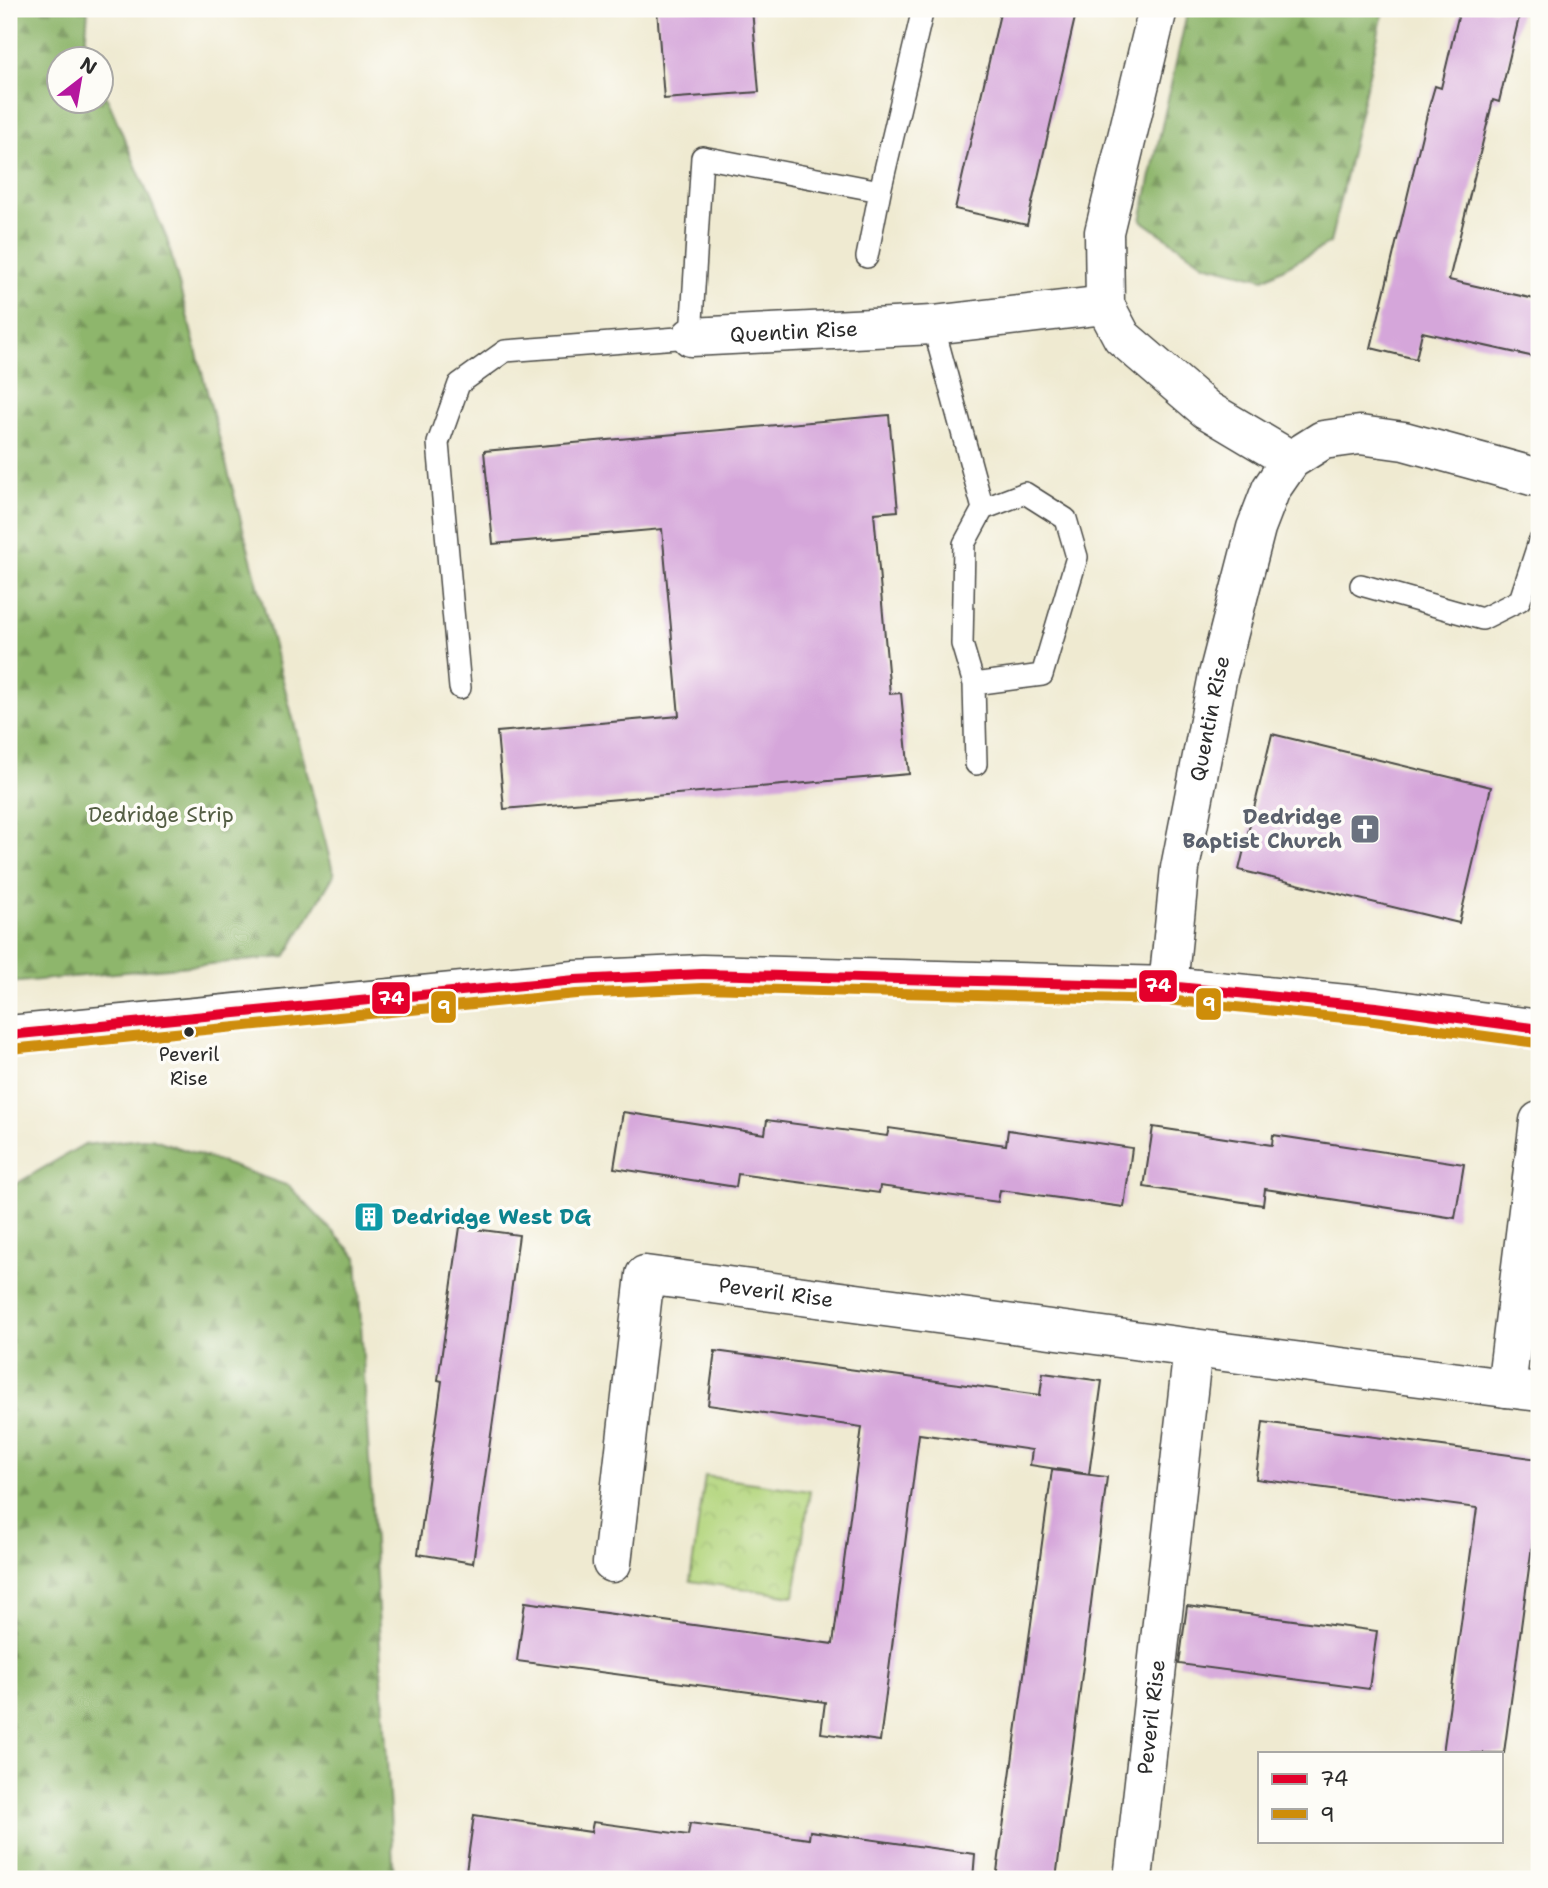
<svg xmlns="http://www.w3.org/2000/svg" width="1548" height="1888" viewBox="0 0 1548 1888" font-family="'Shantell Sans',sans-serif">
	<style>
		.forest { fill: url(#forest-firs); stroke: #5c704c; stroke-width: 2 }
		.park { fill: url(#park-crowns); stroke: #6f8054; stroke-width: 2 }
		.building { fill: #d5a6da }
		.lines { fill: none; stroke-linecap: round; stroke-linejoin: round }
		.service-casing { stroke: #484844; stroke-width: 24 }
		.minor-casing { stroke: #484844; stroke-width: 41 }
		.tertiary-casing { stroke: #484844; stroke-width: 41 }
		.service { stroke: #fff; stroke-width: 21 }
		.minor { stroke: #fff; stroke-width: 38 }
		.tertiary { stroke: #fff; stroke-width: 38 }
		.bus-1-casing { stroke: #fdfcf7; stroke-width: 16 }
		.bus-2-casing { stroke: #fdfcf7; stroke-width: 16 }
		.bus-1 { stroke: #e4002b; stroke-width: 10 }
		.bus-2 { stroke: #ce8d09; stroke-width: 10 }
		.bus-dot { fill: #2b2b2b; stroke: #fdfcf7; stroke-width: 2.5 }
		.labels { text-anchor: middle; dominant-baseline: central; stroke-width: 7; stroke-linejoin: round; paint-order: stroke }
		.bus-label { font-size: 19px; fill: #2b2b2b; stroke: #fdfcf7 }
		.street-label { font-size: 21px; fill: #2b2b2b; stroke: #fdfcf7 }
		.park-label { font-size: 21px; fill: #545e44; stroke: #fdfcf7 }
		.worship-label { font-size: 21px; font-weight: bold; fill: #5b616d; stroke: #fdfcf7; text-anchor: end }
		.culture-label { font-size: 21px; font-weight: bold; fill: #0d838f; stroke: #fdfcf7; text-anchor: start }
		.line-badge { stroke: #fdfcf7; stroke-width: 2.5 }
		.badge-label { font-size: 19px; text-anchor: middle; font-weight: bold; fill: #fff }
	</style>
	<defs>
		<pattern id="forest-firs" width="22" height="20" patternUnits="userSpaceOnUse" patternTransform="scale(1.75)"><rect width="22" height="20" fill="#8eb66c"/><path d="M5 1l3.5 6h-7zM16 11l3.5 6h-7z" fill="#749459"/></pattern>
		<pattern id="park-crowns" width="20" height="18" patternUnits="userSpaceOnUse" patternTransform="scale(1.75)"><rect width="20" height="18" fill="#b3d57d"/><path d="M2 6a3 3 0 1 1 6 0M12 15a3 3 0 1 1 6 0" fill="none" stroke="#9ab76c"/></pattern>
	</defs>
	<rect width="100%" height="100%" fill="#fdfcf7"/>
	<filter id="ink" filterUnits="userSpaceOnUse"><feTurbulence type="fractalNoise" baseFrequency=".0143" numOctaves="2"/><feDisplacementMap in="SourceGraphic" scale="14" xChannelSelector="R" yChannelSelector="G"/><feConvolveMatrix kernelMatrix="1 2 1 2 8 2 1 2 1" color-interpolation-filters="sRGB"/></filter>
	<filter id="wash" filterUnits="userSpaceOnUse"><feTurbulence type="fractalNoise" baseFrequency=".00686" numOctaves="4" result="noise"/><feDisplacementMap in="SourceGraphic" scale="28" xChannelSelector="R" yChannelSelector="G"/><feGaussianBlur stdDeviation="1.57" result="paint"/><feColorMatrix in="noise" values="0 0 0 0 0 0 0 0 0 0 0 0 0 0 0 0 0 1.4 0 .05"/><feComposite in="paint" operator="in"/></filter>
	<g filter="url(#wash)">
		<rect width="100%" height="100%" fill="#efead1"/>
		<!-- forest -->
		<path class="forest" d="M9 9H88L85 47 90 59 60 60V102H102V86L167 239 334 875 285 957 9 983Z
			M1188 9H1384L1330 243 1264 279 1204 264 1141 220Z
			M151 1138 289 1186 357 1257 394 1879H9V1188L83 1145Z"/>
		<!-- park -->
		<path class="park" d="M705 1476 810 1491 794 1596 690 1581Z"/>
		<g id="blocks">
			<!-- building -->
			<path class="building" d="M657 9H752L759 92 664 99Z
				M1001 9H1077L1027 225 955 209Z
				M1460 9H1521L1499 102 1493 100 1449 280 1539 300V358L1422 332 1416 359 1371 348 1428 110 1435 86 1441 88Z
				M889 415 898 511 874 513 890 694 901 693 909 774 504 809 497 732 679 716 662 529 493 544 484 451Z
				M1272 734 1491 787 1459 923 1239 870Z
				M623 1112 765 1134 767 1120 887 1136 889 1128 1006 1145 1008 1130 1132 1148 1124 1207 1000 1190 998 1202 880 1186 879 1193 738 1174 736 1187 614 1168Z
				M1153 1127 1272 1145 1273 1135 1464 1164 1455 1218 1265 1189 1263 1205 1144 1187Z
				M460 1227 519 1235 473 1563 418 1554 442 1381 438 1380Z
				M715 1351 1040 1395 1043 1373 1102 1381 1089 1474 1030 1465 1032 1450 919 1434 880 1741 821 1733 825 1702 517 1661 525 1602 833 1644 862 1427 708 1405Z
				M1263 1422 1539 1459V1517L1536 1516 1504 1753H1443L1477 1508 1256 1479Z
				M1052 1470 1107 1477 1056 1879H996Z
				M1187 1606 1377 1631 1369 1689 1179 1664Z
				M474 1815 591 1832 593 1822 688 1835 690 1823 809 1839 810 1831 975 1854 973 1879H465Z"/>
		</g>
	</g>
	<g filter="url(#ink)">
		<use href="#blocks" fill-opacity="0" stroke="#484844" stroke-width="2"/>
		<g class="lines">
			<!-- service casing -->
			<g class="service-casing">
				<path id="service" d="M867 257 880 191
					M933 325 983 509
					M1361 585 1482 619 1520 600 1539 542
					M974 684 1042 675 1077 557 1066 519 1025 493 983 509 964 544 962 644 974 684 976 764
					M460 688 438 443 459 384 505 351 691 337 702 157 880 191 923 9"/>
			</g>
			<!-- minor casing -->
			<g class="minor-casing">
				<g id="minor">
					<path d="M1158 9 1104 232 1105 305 1122 337 1207 410 1291 460"/>
					<path id="s1" d="M691 337 933 325 1105 305"/>
					<path id="s2" d="M1168 986 1180 868 1218 675 1256 528 1271 489 1291 460 1323 440 1360 435 1404 441 1539 478"/>
					<path d="M1539 1121 1506 1388 1539 1392"/>
					<path id="s3" d="M612 1563 645 1275 1193 1348"/>
					<path id="s4" d="M1133 1879 1193 1348 1506 1388"/>
				</g>
			</g>
			<!-- tertiary casing -->
			<g class="tertiary-casing">
				<path id="tertiary" d="M9 1035 575 980 702 974 1168 986 1376 1007 1539 1029"/>
			</g>
			<!-- service -->
			<use href="#service" class="service"/>
			<!-- minor -->
			<use href="#minor" class="minor"/>
			<!-- tertiary -->
			<use href="#tertiary" class="tertiary"/>
			<!-- bus-1 casing -->
			<g class="bus-1-casing">
				<path id="bus-1" d="M9 1035 575 980 702 974 1168 986 1376 1007 1539 1029"/>
			</g>
			<!-- bus-2 casing -->
			<g class="bus-2-casing">
				<path id="bus-2" d="M10 1049 576 994 702 988 1167 1000 1374 1021 1537 1043"/>
			</g>
			<!-- bus-1 -->
			<use href="#bus-1" class="bus-1"/>
			<!-- bus-2 -->
			<use href="#bus-2" class="bus-2"/>
		</g>
	</g>
	<!-- icons -->
	<defs>
		<g id="church-square" transform="scale(1.575)"><rect x="-9" y="-9" width="18" height="18" rx="4" fill="#6b7280" stroke="#fdfcf7"/><path d="M-1.2-6h2.4v3.5h3.3v2.4h-3.3V6h-2.4V-.1h-3.3v-2.4h3.3Z" fill="#fff"/></g>
		<g id="building-square" transform="scale(1.575)"><rect x="-9" y="-9" width="18" height="18" rx="4" fill="#0f9aa8" stroke="#fdfcf7"/><path d="M-4-6H4V6H1V3H-1V6H-4ZM-2.5-4.3h1.7v1.8h-1.7ZM.8-4.3h1.7v1.8H.8ZM-2.5-1h1.7V.8h-1.7ZM.8-1h1.7V.8H.8Z" fill="#fff"/></g>
	</defs>
	<g fill-rule="evenodd">
		<use href="#church-square" x="1365" y="829"/>
		<use href="#building-square" x="369" y="1217"/>
	</g>
	<!-- markers -->
	<circle class="bus-dot" cx="189" cy="1032" r="6"/>
	<g class="labels">
		<!-- bus labels -->
		<g class="bus-label">
			<text x="189" y="1054">Peveril<tspan x="189" dy="24">Rise</tspan></text>
		</g>
		<!-- street labels -->
		<g class="street-label">
			<text stroke="none"><textPath href="#s1" startOffset="103">Quentin Rise</textPath></text>
			<text stroke="none"><textPath href="#s2" startOffset="271">Quentin Rise</textPath></text>
			<text stroke="none"><textPath href="#s3" startOffset="422">Peveril Rise</textPath></text>
			<text stroke="none"><textPath href="#s4" startOffset="163">Peveril Rise</textPath></text>
		</g>
		<!-- park labels -->
		<g class="park-label">
			<text x="161" y="815">Dedridge Strip</text>
		</g>
		<!-- worship labels -->
		<g class="worship-label">
			<text x="1342" y="817">Dedridge<tspan x="1342" dy="24">Baptist Church</tspan></text>
		</g>
		<!-- culture labels -->
		<g class="culture-label">
			<text x="392" y="1217">Dedridge West DG</text>
		</g>
	</g>
	<g class="line-badge">
		<rect x="1138" y="969" width="40" height="34" rx="7" fill="#e4002b"/>
		<rect x="371" y="981" width="40" height="34" rx="7" fill="#e4002b"/>
		<rect x="1195" y="987" width="27" height="34" rx="7" fill="#ce8d09"/>
		<rect x="430" y="990" width="27" height="34" rx="7" fill="#ce8d09"/>
	</g>
	<g class="badge-label">
		<text x="1158" y="992">74</text>
		<text x="391" y="1005">74</text>
		<text x="1209" y="1011">9</text>
		<text x="444" y="1014">9</text>
	</g>
	<!-- margin -->
	<rect width="1548" height="1888" fill="none" stroke="#fdfcf7" stroke-width="35"/>
	<!-- legend -->
	<rect x="1258" y="1752" width="245" height="91" fill="#fdfcf7" stroke="#a9a8a5" stroke-width="2"/>
	<rect x="1272" y="1774" width="35" height="10" fill="#e4002b" stroke="#a9a8a5" stroke-width="2"/>
	<text x="1320" y="1786" font-size="21" fill="#2b2b2b">74</text>
	<rect x="1272" y="1809" width="35" height="10" fill="#ce8d09" stroke="#a9a8a5" stroke-width="2"/>
	<text x="1320" y="1822" font-size="21" fill="#2b2b2b">9</text>
	<!-- north arrow -->
	<g transform="translate(80 80) rotate(31)"><circle r="33" fill="#fdfcf7" stroke="#a9a8a5" stroke-width="2"/>
	<path d="M0-5L12 26L0 18L-12 26Z" fill="#b5179e"/>
	<text y="-10" font-size="19" font-weight="bold" text-anchor="middle" fill="#2b2b2b">N</text>
	</g>
</svg>
